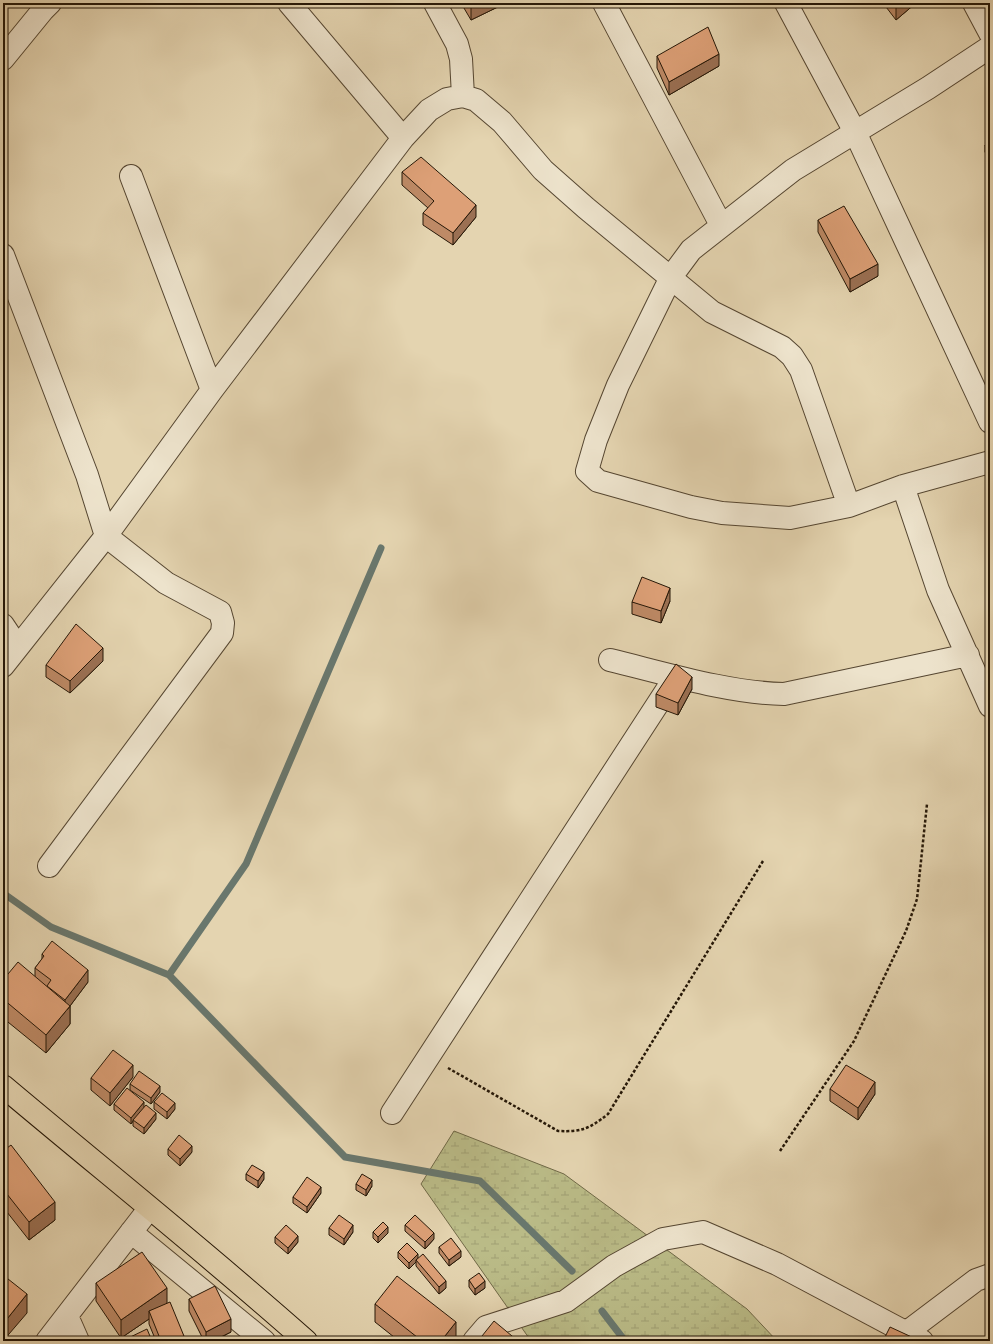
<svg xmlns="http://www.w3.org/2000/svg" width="993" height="1344" viewBox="0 0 993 1344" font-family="Vollkorn,serif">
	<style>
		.wetland { fill: url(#wetland-marsh); stroke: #706947 }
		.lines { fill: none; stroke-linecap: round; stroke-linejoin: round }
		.stream { stroke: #69776d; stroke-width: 7 }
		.minor-casing { stroke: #554631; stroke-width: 24 }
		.major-casing { stroke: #251707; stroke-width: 24 }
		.path { stroke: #251707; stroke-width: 2.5; stroke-dasharray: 3 2; stroke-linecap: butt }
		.minor { stroke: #ede3cc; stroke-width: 22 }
		.major { stroke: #e4d4b0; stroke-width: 22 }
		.wall { fill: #be8a66; stroke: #251707 }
		.shaded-wall { fill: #9b7053; stroke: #251707 }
		.building { fill: #dda077; stroke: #251707 }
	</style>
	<defs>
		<pattern id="wetland-marsh" width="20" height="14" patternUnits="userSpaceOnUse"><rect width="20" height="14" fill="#babb87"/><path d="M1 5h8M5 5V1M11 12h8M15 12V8" fill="none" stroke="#a0a073"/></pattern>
	</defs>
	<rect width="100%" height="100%" fill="#e4d4b0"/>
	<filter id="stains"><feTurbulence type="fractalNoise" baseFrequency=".005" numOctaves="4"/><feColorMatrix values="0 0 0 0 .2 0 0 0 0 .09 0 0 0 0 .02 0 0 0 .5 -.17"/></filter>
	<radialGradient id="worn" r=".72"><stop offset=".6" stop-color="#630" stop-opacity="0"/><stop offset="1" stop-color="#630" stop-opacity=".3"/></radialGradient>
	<!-- wetland -->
	<path class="wetland" d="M454 1131 564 1174 747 1309 777 1341H531L421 1184Z"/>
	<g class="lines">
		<!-- stream -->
		<path class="stream" d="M381 548 246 864 169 975 345 1157 480 1181 572 1271
			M3 893 51 927 169 975
			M602 1311 625 1341"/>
		<!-- minor casing -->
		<g class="minor-casing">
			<path id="minor" d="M289 3 403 138
				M435 3 457 44 461 59 463 96
				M604 3 721 225
				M786 3 855 132 990 422
				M974 3 990 33
				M990 47 928 88 793 170 691 250 671 277 618 385 596 440 587 471 598 481 691 507 722 513 790 518 849 506 903 486 990 462
				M3 59 43 10 50 3
				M131 176 212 390
				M3 255 87 475 106 536 166 583 220 612 223 623 222 633 49 866
				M903 486 938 590 990 706
				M3 625 17 646
				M610 660C664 673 729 693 784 694L968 655
				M3 666 106 536 212 390 403 138 429 110 447 99 463 96 476 100 502 122 543 170 586 208 712 312 782 347 792 356 801 370 849 506
				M392 1113 672 682
				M131 1232 264 1341
				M67 1316 78 1341
				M907 1332 976 1280 990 1275
				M47 1341 149 1209
				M474 1341 486 1327 566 1301 614 1266 663 1239 703 1232 777 1264 922 1341"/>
		</g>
		<!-- major casing -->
		<g class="major-casing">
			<path id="major" d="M3 1086C104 1171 207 1253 306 1341"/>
		</g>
		<!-- path -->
		<path class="path" d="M448 1068 558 1131C582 1132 589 1129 608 1114L763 861
			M780 1151 854 1041 906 931 917 899 927 804"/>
		<!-- minor -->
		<use href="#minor" class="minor"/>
		<!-- major -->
		<use href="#major" class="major"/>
	</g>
	<!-- wall -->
	<path class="wall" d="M461 3H506L471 20Z
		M883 3H916L896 20Z
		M657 56 719 66 669 95 657 68Z
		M990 142V160L985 152V145Z
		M402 172 476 217 453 245 423 225V213L428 208 402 185Z
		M818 220 878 276 850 292 818 232Z
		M670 601 661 623 632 614V602Z
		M103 661 70 693 46 677V665Z
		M692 689 678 715 656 707V694Z
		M42 954 88 982 70 1006V1024L46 1053 3 1018V980L35 977V968L42 959Z
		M133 1077 110 1106 91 1090V1078Z
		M130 1084 160 1092 151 1104 130 1090Z
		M830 1089 875 1094 858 1120 830 1101Z
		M154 1102 175 1109 167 1119 154 1109Z
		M114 1104 144 1107 156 1119 144 1134 133 1126V1121L131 1124 114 1110Z
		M168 1149 192 1152 180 1166 168 1155Z
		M3 1151 55 1220 29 1240 3 1207Z
		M246 1174 264 1179 258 1188 246 1180Z
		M356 1184 372 1186 366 1196 356 1190Z
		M321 1193 307 1213 293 1203V1197Z
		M405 1225 434 1239 425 1249 405 1231Z
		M329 1228 353 1232 344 1245 329 1235Z
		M373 1232 388 1233 378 1243 373 1238Z
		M275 1237 298 1242 288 1254 275 1243Z
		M439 1247 461 1257 449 1266 439 1253Z
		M398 1252 418 1259 446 1288 439 1294 416 1266V1262L409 1269 398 1258Z
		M469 1280 485 1288 475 1295 469 1287Z
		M96 1283 167 1304 186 1341H156L149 1324V1319L121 1338 96 1301Z
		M189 1299 231 1332 213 1341H204L189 1311Z
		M375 1304 456 1340 455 1341H399L375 1322Z"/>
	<!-- shaded-wall -->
	<path class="shaded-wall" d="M471 3H506L471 20Z
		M902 3H916L896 20V7Z
		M719 54V66L669 95V82Z
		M476 205V217L453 245V233Z
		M878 264V276L850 292V279Z
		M6 406V418L3 419V407Z
		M3 486H4V498L3 499Z
		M670 588V601L661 623V611Z
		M103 648V661L70 693V681Z
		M692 677V689L678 715V703Z
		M88 970V982L67 1010 70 1006V1024L46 1053V1035L65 1012V1000Z
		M133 1065V1077L110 1106V1093Z
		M875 1082V1094L858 1120V1108Z
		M160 1086V1092L151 1104V1098Z
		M144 1102V1109L133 1120V1121L131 1124V1118Z
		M175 1103V1109L167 1119V1112Z
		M156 1113V1119L144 1134V1128Z
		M192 1146V1152L180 1166V1159Z
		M264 1172V1179L258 1188V1181Z
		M372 1180V1186L366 1196V1190Z
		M321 1187V1193L307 1213V1207Z
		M55 1202V1220L29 1240V1222Z
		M353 1225V1232L344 1245V1239Z
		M388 1227V1233L378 1243V1237Z
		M434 1233V1239L425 1249V1242Z
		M298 1236V1242L288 1254V1248Z
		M461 1251V1257L449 1266V1260Z
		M418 1254V1260H416V1262L409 1269V1263Z
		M446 1281V1288L439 1294V1287Z
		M485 1281V1288L475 1295V1289Z
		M167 1288V1306L149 1311V1319L121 1338V1320Z
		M27 1294V1313L3 1341V1324Z
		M231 1319V1332L213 1341H206V1332Z
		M456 1322V1340L455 1341H441Z"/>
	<!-- building -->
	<path class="building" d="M893 3H902L896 7Z
		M708 27 719 54 669 82 657 56Z
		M990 142V154L985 145Z
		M421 157 476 205 453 233 423 213 434 201 402 172Z
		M844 206 878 264 850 279 818 220Z
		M3 399 6 406 3 407Z
		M642 577 670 588 661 611 632 602Z
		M76 624 103 648 70 681 46 665Z
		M676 664 692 677 678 703 656 694Z
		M52 941 88 970 65 1000 47 986 51 980 35 968 44 956 42 954Z
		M18 962 70 1006 46 1035 3 999V980Z
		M113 1050 133 1065 110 1093 91 1078Z
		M846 1065 875 1082 858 1108 830 1089Z
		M139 1071 160 1086 151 1098 130 1084Z
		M127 1088 144 1102 131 1118 114 1104Z
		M162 1093 175 1103 167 1112 154 1102Z
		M146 1105 156 1113 144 1128 133 1120Z
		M179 1135 192 1146 180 1159 168 1149Z
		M11 1145 55 1202 29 1222 3 1189V1151Z
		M252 1165 264 1172 258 1181 246 1174Z
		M362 1174 372 1180 366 1190 356 1184Z
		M307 1177 321 1187 307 1207 293 1197Z
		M339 1215 353 1225 344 1239 329 1228Z
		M415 1215 434 1233 425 1242 405 1225Z
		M383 1222 388 1227 378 1237 373 1232Z
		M286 1225 298 1236 288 1248 275 1237Z
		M451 1238 461 1251 449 1260 439 1247Z
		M407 1243 418 1254 409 1263 398 1252Z
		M142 1252 167 1288 121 1320 96 1283Z
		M423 1254 446 1281 439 1287 416 1260Z
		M479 1273 485 1281 475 1289 469 1280Z
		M3 1275 27 1294 3 1324Z
		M397 1276 456 1322 441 1341H422L375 1304Z
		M215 1286 231 1319 206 1332 189 1299Z
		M170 1302 186 1341H161L149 1311Z
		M494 1321 518 1341H478Z
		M890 1327 916 1339 915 1341H883Z
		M147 1329 152 1341H122Z
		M226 1336 229 1341H214Z
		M558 1336 563 1341H553Z"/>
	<!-- margin -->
	<rect width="993" height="1344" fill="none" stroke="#e4d4b0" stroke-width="16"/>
	<rect x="4" y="4" width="985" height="1336" fill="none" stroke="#251707" stroke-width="2"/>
	<rect x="8" y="8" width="977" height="1328" fill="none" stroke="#251707"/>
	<rect width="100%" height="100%" filter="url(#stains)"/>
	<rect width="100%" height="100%" fill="url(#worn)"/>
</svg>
